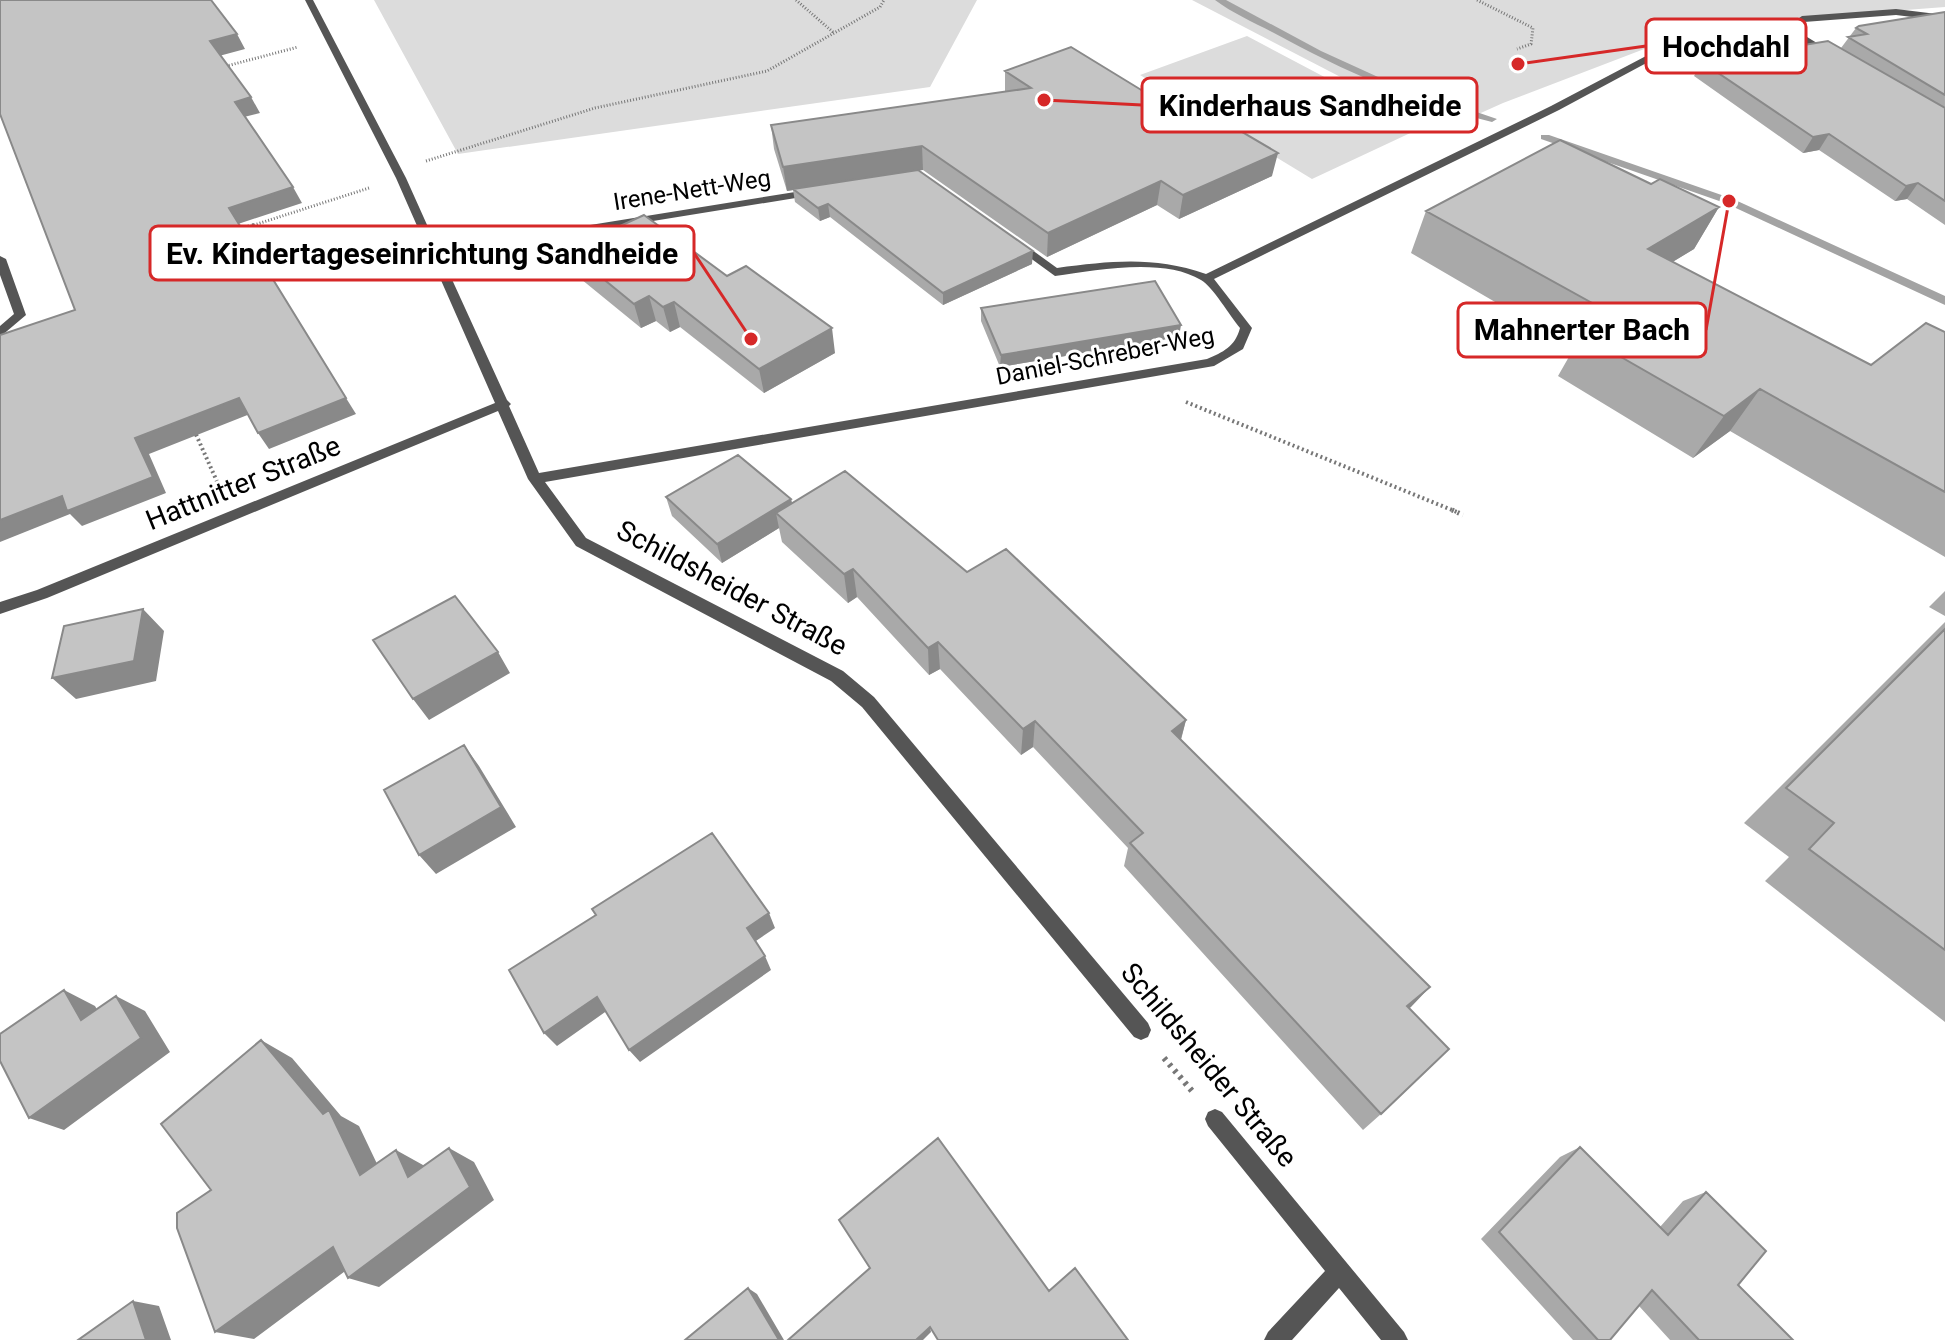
<svg xmlns="http://www.w3.org/2000/svg" width="1945" height="1340" viewBox="0 0 1945 1340" font-family="Roboto,sans-serif">
	<style>
		.green { fill: #dcdcdc }
		.lines { fill: none; stroke-linecap: round; stroke-linejoin: round }
		.stream { fill: #a3a3a3; fill-rule: evenodd }
		.path-far3 { stroke: #777; stroke-width: 3; stroke-dasharray: 1 2; stroke-linecap: butt }
		.path-far2 { stroke: #777; stroke-width: 4; stroke-dasharray: 2 3; stroke-linecap: butt }
		.path-far1 { stroke: #777; stroke-width: 5; stroke-dasharray: 2 4; stroke-linecap: butt }
		.path { stroke: #777; stroke-width: 6; stroke-dasharray: 3 5; stroke-linecap: butt }
		.lane { fill: #555; fill-rule: evenodd }
		.street { fill: #555; fill-rule: evenodd }
		.wall { fill: #a9a9a9 }
		.shaded-wall { fill: #898989 }
		.building { fill: #c4c4c4; stroke: #898989; stroke-width: 2 }
		.labels { text-anchor: middle; dominant-baseline: central; stroke-width: 6; stroke-linejoin: round; paint-order: stroke }
		.far-street-label { font-size: 24px; fill: #000; stroke: #fff }
		.street-label { font-size: 28px; fill: #000; stroke: #fff }
		.leader { fill: none; stroke: #d62828; stroke-width: 3 }
		.callout-dot { fill: #d62828; stroke: #fff; stroke-width: 3 }
		.callout { fill: #fff; stroke: #d62828; stroke-width: 3 }
		.callout-label { font-size: 30px; text-anchor: middle; font-weight: bold; fill: #000 }
	</style>
	<rect width="100%" height="100%" fill="#fff"/>
	<!-- green -->
	<path class="green" d="M374 0H977L930 87 458 154Z
		M1192 0H1945V7L1707 25 1503 103 1443 130Z
		M1247 36 1421 128 1312 179 1140 75Z"/>
	<g class="lines">
		<!-- stream -->
		<path class="stream" d="M1215 0H1226L1321 51 1389 82 1497 119 1492 122C1415 103 1344 71 1274 33 1255 23 1232 13 1215 0Z
			M1541 135H1549L1733 199 1945 296V305L1725 203 1541 139Z"/>
		<!-- path-far3 -->
		<path class="path-far3" d="M796 0 834 33
			M1477 0 1533 28 1531 44 1517 49
			M223 67 298 47
			M426 161 595 108 767 71 880 7 884 0
			M251 226 369 188"/>
		<!-- path-far2 -->
		<path class="path-far2" d="M238 230 257 224
			M1186 402 1457 512
			M194 430 219 486"/>
		<!-- path-far1 -->
		<path class="path-far1" d="M1452 510 1463 515"/>
		<!-- path -->
		<path class="path" d="M1164 1058 1192 1091"/>
		<!-- lane -->
		<path class="lane" d="M1215 1109 1222 1112 1404 1332 1408 1340H1381L1339 1288 1292 1340H1264L1268 1332 1325 1271 1208 1126 1205 1119 1208 1112Z"/>
		<!-- street -->
		<path class="street" d="M305 0H313L406 178 441 256 497 240 814 189 819 192 814 195 498 246 444 262 507 400 511 404 509 406 539 473 1207 359C1223 352 1235 347 1240 328 1230 316 1213 287 1201 280 1164 257 1096 270 1055 276L1011 244 1021 242 1057 268C1112 261 1153 256 1206 274L1551 106 1646 56 1732 32 1786 27 1802 16 1896 9 1945 15V21L1896 15 1804 22 1794 29 1830 51V55L1827 56 1786 32 1733 38 1652 60 1559 110 1214 279 1252 328 1243 349 1214 366 545 482 586 538 843 671 874 697 1148 1023 1151 1030 1148 1037 1141 1040 1134 1037 862 707 831 681 576 546 528 479 498 411 47 598 0 614V602L37 590 495 403 396 178Z
			M0 256 6 259 26 315 0 337V326L14 314 0 275Z"/>
	</g>
	<!-- wall -->
	<path class="wall" d="M1945 12V225L1907 199 1895 201 1819 150 1803 153 1694 76 1702 62 1841 48 1856 28Z
		M1005 71 1272 176 1179 219 1157 205 1047 257 923 170H918L1032 264 943 305 830 217 820 221 795 202 793 190 787 191 774 149 771 125 1005 92Z
		M1651 184 1719 207 1694 249 1672 262 1871 365 1945 332V557L1730 431 1693 458 1558 376 1574 348 1411 253 1426 211Z
		M568 250 835 353 764 393 680 327 670 332 656 321 641 328 576 275Z
		M981 308 1179 337 1000 367 981 321Z
		M666 497 791 499 792 503 967 572 1186 720 1181 740 1409 1008 1381 1114 1363 1130 1124 866 1128 848 1033 747 1021 755 940 669 929 675 857 597 848 603 782 542 779 528 722 563 672 516Z
		M1945 591V616L1929 607Z
		M1945 622V1022L1765 881 1789 857 1744 823Z
		M1580 1147 1660 1227 1683 1201 1706 1192 1738 1285 1793 1340H1670L1639 1306 1610 1340H1573L1481 1239 1560 1157Z"/>
	<!-- shaded-wall -->
	<path class="shaded-wall" d="M237 34 245 49 219 56 210 41Z
		M251 97 260 113 244 117 235 102Z
		M1829 134 1819 150 1803 153 1813 137Z
		M922 146 923 170 787 191 783 167Z
		M1278 153 1272 176 1179 219 1183 195Z
		M1161 181 1157 205 1047 257 1048 233Z
		M1918 183 1907 199 1895 201 1906 186Z
		M293 187 302 203 238 224 229 208Z
		M828 204 830 217 820 221 818 208Z
		M1719 207 1694 249 1625 291 1648 249Z
		M1033 251 1032 264 943 305V293Z
		M649 296 656 321 641 328 634 304Z
		M674 302 680 327 670 332 663 307Z
		M1181 325 1179 337 1000 367 1001 355Z
		M832 328 835 353 764 393 759 369Z
		M1760 389 1730 431 1693 458 1724 416Z
		M239 398 250 414 149 454 166 493 82 526 70 514 0 542V520L135 438Z
		M346 398 356 414 269 449 258 433Z
		M791 499 795 518 776 513 779 528 722 563 717 544Z
		M853 569 857 597 848 603 844 574Z
		M143 609 164 631 156 681 76 699 52 678Z
		M938 642 940 669 929 675 928 648Z
		M498 652 510 673 429 720 413 699Z
		M1186 720 1179 746 1172 731Z
		M1035 721 1033 747 1021 755 1023 729Z
		M464 745 479 766 516 827 436 874 419 855Z
		M769 913 775 928 753 943 747 928Z
		M765 956 771 970 640 1062 629 1050Z
		M1430 987 1411 1007 1389 1025 1407 1006Z
		M64 990 95 1006 112 1035 81 1020Z
		M116 996 145 1011 170 1052 64 1130 29 1118Z
		M597 997 608 1010 557 1046 544 1033Z
		M261 1040 292 1058 341 1116 359 1126 389 1189 360 1175 323 1114Z
		M449 1148 474 1162 494 1200 379 1287 348 1278Z
		M396 1150 423 1165 435 1191 408 1177Z
		M333 1247 364 1257 254 1339 215 1332Z
		M748 1288 757 1294 784 1340H779Z
		M133 1301 159 1306 171 1340H146Z
		M930 1327 931 1332 923 1340H916Z"/>
	<!-- building -->
	<path class="building" d="M0 0H211L237 34 210 41 251 97 235 102 293 187 229 208 346 398 258 433 239 398 135 438 153 477 67 511 62 496 0 520V335L75 310 0 114Z
		M1945 12V95L1848 37 1867 34 1856 28 1859 26Z
		M1828 41 1945 108V201L1918 183 1906 186 1829 134 1813 137 1702 62Z
		M1071 47 1156 99 1174 92 1278 153 1183 195 1161 181 1048 233 922 146 783 167 771 125 1031 88 1005 71Z
		M1560 140 1651 184 1660 179 1719 207 1648 249 1871 365 1926 323 1945 332V492L1760 389 1724 416 1581 334 1612 314 1426 211Z
		M918 170 1033 251 943 293 828 204 818 208 793 189Z
		M644 215 727 276 746 266 832 328 759 369 674 302 663 307 649 296 634 304 568 250Z
		M1155 281 1181 325 1001 355 981 308Z
		M738 455 791 499 717 544 666 497Z
		M845 471 967 572 1006 549 1186 720 1172 731 1430 987 1407 1006 1449 1049 1381 1114 1130 843 1143 833 1035 721 1023 729 938 642 928 648 853 569 844 574 776 513Z
		M455 596 498 652 413 699 373 640Z
		M143 609 134 661 52 678 64 626Z
		M1945 629V950L1809 849 1834 823 1786 788Z
		M464 745 501 807 419 855 384 790Z
		M712 833 769 913 747 928 765 956 629 1050 597 997 544 1033 509 970 596 915 592 909Z
		M64 990 81 1020 116 996 141 1038 29 1118 0 1061V1034Z
		M261 1040 323 1114 329 1110 360 1175 396 1150 408 1177 449 1148 470 1187 348 1278 333 1247 215 1332 177 1228V1213L211 1190 161 1124Z
		M938 1138 1049 1291 1075 1268 1128 1340H938L930 1327 916 1340H788L870 1268 839 1220Z
		M1580 1147 1668 1235 1706 1192 1766 1251 1738 1285 1793 1340H1699L1652 1290 1610 1340H1598L1499 1232Z
		M748 1288 779 1340H685Z
		M133 1301 146 1340H78Z"/>
	<g class="labels">
		<!-- far-street labels -->
		<g class="far-street-label">
			<text transform="translate(692 190) rotate(-9)">Irene-Nett-Weg</text>
			<text transform="translate(1105 356) rotate(-11)">Daniel-Schreber-Weg</text>
		</g>
		<!-- street labels -->
		<g class="street-label">
			<text transform="translate(243 483) rotate(-22)">Hattnitter Straße</text>
			<text transform="translate(732 588) rotate(28)">Schildsheider Straße</text>
			<text transform="translate(1209 1065) rotate(50)">Schildsheider Straße</text>
		</g>
	</g>
	<!-- callouts -->
	<path class="leader" d="M1518 64L1646 46M1044 100L1142 105M751 339L694 253M1729 201L1706 330"/>
	<g class="callout-dot">
		<circle cx="1518" cy="64" r="8"/>
		<circle cx="1044" cy="100" r="8"/>
		<circle cx="751" cy="339" r="8"/>
		<circle cx="1729" cy="201" r="8"/>
	</g>
	<g class="callout">
		<rect x="1646" y="19" width="160" height="54" rx="8"/>
		<rect x="1142" y="78" width="335" height="54" rx="8"/>
		<rect x="150" y="226" width="544" height="54" rx="8"/>
		<rect x="1458" y="303" width="248" height="54" rx="8"/>
	</g>
	<g class="callout-label">
		<text x="1726" y="57">Hochdahl</text>
		<text x="1310" y="116">Kinderhaus Sandheide</text>
		<text x="422" y="264">Ev. Kindertageseinrichtung Sandheide</text>
		<text x="1582" y="340">Mahnerter Bach</text>
	</g>
</svg>
